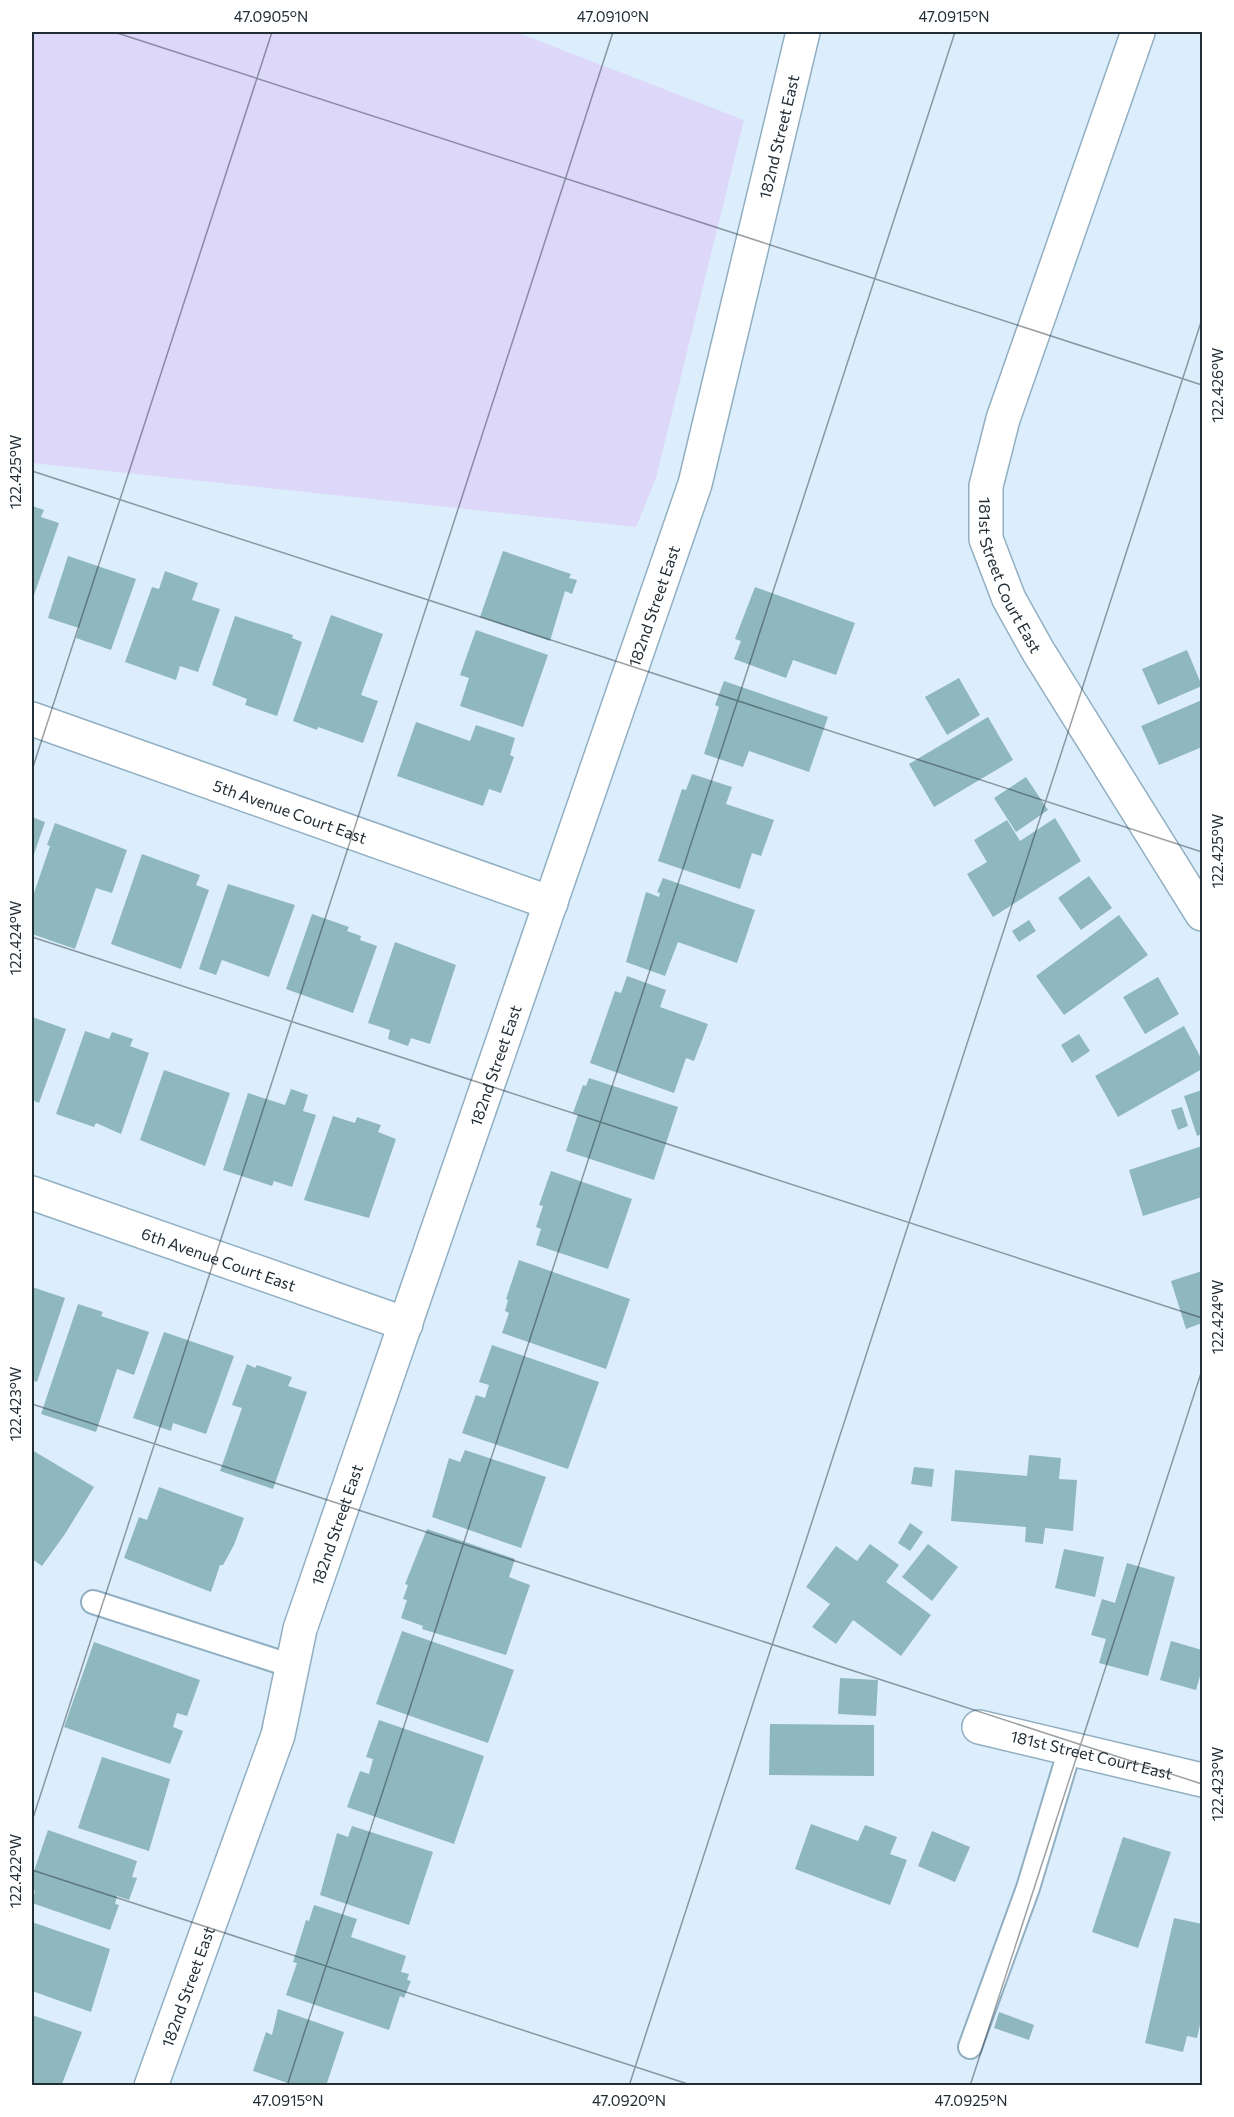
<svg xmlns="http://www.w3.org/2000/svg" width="1234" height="2117" viewBox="0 0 1234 2117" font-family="Commissioner,sans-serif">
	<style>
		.green { fill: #ddd8fa }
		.building { fill: #8fb7be }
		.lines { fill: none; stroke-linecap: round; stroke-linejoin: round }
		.service-casing { stroke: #91afc3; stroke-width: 26 }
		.minor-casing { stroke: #91afc3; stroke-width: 36 }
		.service { stroke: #fff; stroke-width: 22 }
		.minor { stroke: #fff; stroke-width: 33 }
		.ticks { fill: none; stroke: #222e36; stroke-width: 1.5; stroke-opacity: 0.45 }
		.labels { text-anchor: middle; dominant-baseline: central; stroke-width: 4.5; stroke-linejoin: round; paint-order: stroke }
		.street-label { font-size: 16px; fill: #222e36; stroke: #fff }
		.neatline { fill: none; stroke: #222e36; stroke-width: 2 }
		.ticks-label { font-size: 15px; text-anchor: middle; fill: #222e36 }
	</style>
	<rect width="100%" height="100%" fill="#dceefb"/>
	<!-- green -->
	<path class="green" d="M32 32H516L744 120 656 478 636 527 32 463Z"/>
	<!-- building -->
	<path class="building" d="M32 506 44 510 41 517 59 523 32 601Z
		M503 551 571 574 569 578 577 580 572 594 565 591 550 641 480 617Z
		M68 556 136 579 111 650 76 638 79 628 48 618Z
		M165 571 198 583 192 600 220 609 198 672 180 666 176 680 125 662 152 587 159 589Z
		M755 587 855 623 836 675 793 660 786 678 734 659 741 641 735 639Z
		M331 615 383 634 361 695 378 701 363 743 318 727 317 730 293 721Z
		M235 616 293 635 292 638 302 642 277 716 245 705 247 699 212 685Z
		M476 630 548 655 523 727 460 706 469 678 460 675Z
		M1187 650 1202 686 1158 705 1142 669Z
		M959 678 980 715 947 735 925 697Z
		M724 681 828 717 809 772 749 751 743 767 704 754 719 707 715 705Z
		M1202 700V747L1159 765 1141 726Z
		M988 717 1013 760 934 807 909 764Z
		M416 722 470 741 476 725 515 738 510 755 514 757 501 793 489 789 483 806 397 776Z
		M692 774 732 787 726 804 774 820 761 856 752 853 740 889 658 861 682 789 686 790Z
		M1026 777 1048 810 1016 832 994 798Z
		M32 817 45 822 32 860Z
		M1055 818 1081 861 993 917 967 874 987 862 974 840 1007 820 1020 841Z
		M55 823 127 850 112 893 96 888 75 949 32 934V899L50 846 47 845Z
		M142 854 200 875 196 885 209 890 181 969 111 944Z
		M1089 876 1112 908 1081 930 1058 898Z
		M663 878 755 910 737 963 678 942 665 976 626 962 646 892 659 897 660 893 657 892Z
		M228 884 295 905 269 977 222 960 216 975 199 969Z
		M312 914 349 927 347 931 361 936 360 940 377 946 353 1013 286 989Z
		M1119 915 1148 955 1064 1015 1036 976Z
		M1029 920 1036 931 1019 942 1012 931Z
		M395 942 456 965 430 1044 411 1038 408 1046 388 1039 390 1030 368 1023Z
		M627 976 666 990 660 1007 708 1024 694 1061 686 1058 674 1093 590 1063 615 991 621 993Z
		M1158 977 1179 1014 1145 1034 1123 997Z
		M32 1017 66 1029 39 1103 32 1100Z
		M1184 1026 1202 1060V1069L1118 1117 1095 1076Z
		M85 1031 109 1039 112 1032 133 1039 130 1046 149 1053 121 1134 96 1123 94 1127 56 1114Z
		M1079 1034 1090 1051 1072 1063 1061 1045Z
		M164 1070 230 1093 205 1166 140 1140Z
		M589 1078 678 1107 654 1180 566 1151 578 1114 573 1113 583 1085 586 1086Z
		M291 1089 308 1095 303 1111 316 1115 292 1187 274 1181 272 1186 223 1170 248 1093 285 1105Z
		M1202 1090V1134L1197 1136 1184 1096Z
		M1182 1107 1188 1126 1178 1130 1171 1110Z
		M333 1116 355 1123 357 1117 381 1125 378 1132 396 1139 369 1218 304 1200Z
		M1202 1146V1197L1143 1216 1129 1170Z
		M551 1171 632 1199 608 1269 536 1245 541 1229 536 1227 543 1206 539 1205Z
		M519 1260 630 1299 606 1369 502 1333 509 1313 505 1311 508 1300 506 1299Z
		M1202 1271V1323L1186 1329 1171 1281Z
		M32 1287 65 1298 37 1382 32 1380Z
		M78 1304 103 1312 101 1316 149 1332 134 1375 117 1369 96 1432 41 1414Z
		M164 1332 234 1356 206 1434 173 1423 171 1431 133 1418Z
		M492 1345 599 1382 568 1469 462 1433 476 1395 485 1398 489 1385 479 1382Z
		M247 1364 255 1368 257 1365 292 1377 288 1386 307 1392 273 1489 220 1471 242 1408 232 1405Z
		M32 1450 94 1487 65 1534 42 1566 32 1559Z
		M465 1450 546 1477 521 1548 432 1517 449 1458 460 1462Z
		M1029 1455 1061 1458 1059 1479 1077 1480 1073 1531 1045 1528 1043 1544 1025 1542 1026 1527 951 1521 955 1470 1027 1476Z
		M914 1467 934 1469 932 1487 911 1484Z
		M159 1487 244 1518 234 1545 223 1565H220L211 1592 124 1558 139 1517 147 1520Z
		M910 1523 923 1532 910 1551 898 1543Z
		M427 1529 515 1559 509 1577 530 1585 506 1655 422 1629 423 1626 401 1618 407 1600 403 1599 408 1585 405 1584Z
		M870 1544 899 1565 886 1582 931 1615 901 1656 853 1620 836 1644 812 1627 830 1604 806 1587 836 1546 857 1561Z
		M928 1544 958 1567 932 1601 902 1577Z
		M1064 1549 1104 1557 1095 1597 1055 1588Z
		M1127 1563 1175 1577 1148 1676 1099 1663 1106 1639 1091 1635 1102 1599 1115 1603Z
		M402 1631 514 1670 488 1743 376 1704Z
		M1171 1641 1202 1650V1669L1196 1690 1160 1680Z
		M94 1642 200 1680 187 1716 177 1713 173 1727 183 1731 170 1764 64 1727Z
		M840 1678 878 1680 876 1716 838 1714Z
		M379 1720 484 1756 454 1844 347 1807 360 1771 369 1774 373 1759 366 1757Z
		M770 1724 874 1725V1776L769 1775Z
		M102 1757 170 1779 149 1851 78 1828Z
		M811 1824 858 1841 865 1825 897 1837 890 1854 907 1860 890 1905 795 1869Z
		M352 1826 433 1852 409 1925 320 1895 337 1833 348 1837Z
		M48 1830 137 1861 132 1877 137 1878 129 1900 117 1896 115 1904 119 1905 110 1930 32 1903 35 1891 32 1890V1877Z
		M932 1831 970 1847 955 1882 918 1866Z
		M1123 1837 1171 1852 1138 1948 1092 1932Z
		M314 1905 357 1919 351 1937 406 1956 401 1972 409 1974 407 1980 411 1981 404 1998 400 1996 389 2030 286 1995 297 1963 293 1962 306 1920 309 1921Z
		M1174 1918 1202 1924V2016L1197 2038 1187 2036 1183 2052 1145 2043Z
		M32 1922 110 1949 91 2012 32 1991Z
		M278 2009 344 2032 326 2086H296L253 2071 266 2032 272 2035Z
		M999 2012 1034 2025 1029 2040 994 2028Z
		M32 2015 82 2032 62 2084 32 2086Z"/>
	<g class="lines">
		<!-- service casing -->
		<g class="service-casing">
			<path id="service" d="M93 1602 292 1666
				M970 2047 1028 1888 1070 1749"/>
		</g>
		<!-- minor casing -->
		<g class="minor-casing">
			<g id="minor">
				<path id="s1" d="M1138 32 1003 419 986 486V539L1009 599 1038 651 1202 914"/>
				<path id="s2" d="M32 719 551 903"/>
				<path id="s3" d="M32 1193 406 1324"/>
				<path id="s4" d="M979 1727 1202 1780"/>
				<path id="s5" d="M151 2086 278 1735 300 1629 695 484 803 32"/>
			</g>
		</g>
		<!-- service -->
		<use href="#service" class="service"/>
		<!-- minor -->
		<use href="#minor" class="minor"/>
	</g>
	<!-- ticks -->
	<path class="ticks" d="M114 32 1202 385M32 471 1202 852M32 770 272 32M32 937 1202 1318M32 1404 1202 1784M32 1821 613 32M32 1870 694 2086M287 2086 955 32M629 2086 1202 319M970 2086 1202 1370"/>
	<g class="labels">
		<!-- street labels -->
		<g class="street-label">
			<text stroke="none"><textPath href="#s5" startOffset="2050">182nd Street East</textPath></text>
			<text stroke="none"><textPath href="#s1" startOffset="573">181st Street Court East</textPath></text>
			<text stroke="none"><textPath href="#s5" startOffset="1564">182nd Street East</textPath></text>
			<text stroke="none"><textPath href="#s2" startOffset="274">5th Avenue Court East</textPath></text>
			<text stroke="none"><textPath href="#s5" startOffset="1078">182nd Street East</textPath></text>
			<text stroke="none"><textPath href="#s3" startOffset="198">6th Avenue Court East</textPath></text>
			<text stroke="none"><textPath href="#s5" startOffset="592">182nd Street East</textPath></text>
			<text stroke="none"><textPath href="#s4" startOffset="116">181st Street Court East</textPath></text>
			<text stroke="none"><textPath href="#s5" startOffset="106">182nd Street East</textPath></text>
		</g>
	</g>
	<!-- border -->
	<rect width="1234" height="2117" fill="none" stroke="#ffffff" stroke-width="66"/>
	<rect x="33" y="33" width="1168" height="2051" class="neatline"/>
	<g class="ticks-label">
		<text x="271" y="22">47.0905°N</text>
		<text x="613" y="22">47.0910°N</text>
		<text x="954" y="22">47.0915°N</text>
		<text transform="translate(1218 385) rotate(-90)" y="5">122.426°W</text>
		<text transform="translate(16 472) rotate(-90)" y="5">122.425°W</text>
		<text transform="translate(1218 851) rotate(-90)" y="5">122.425°W</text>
		<text transform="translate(16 938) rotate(-90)" y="5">122.424°W</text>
		<text transform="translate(1218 1317) rotate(-90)" y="5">122.424°W</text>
		<text transform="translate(16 1404) rotate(-90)" y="5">122.423°W</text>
		<text transform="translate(1218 1784) rotate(-90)" y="5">122.423°W</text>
		<text transform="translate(16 1871) rotate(-90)" y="5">122.422°W</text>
		<text x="288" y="2106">47.0915°N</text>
		<text x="629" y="2106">47.0920°N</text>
		<text x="971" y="2106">47.0925°N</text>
	</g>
</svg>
